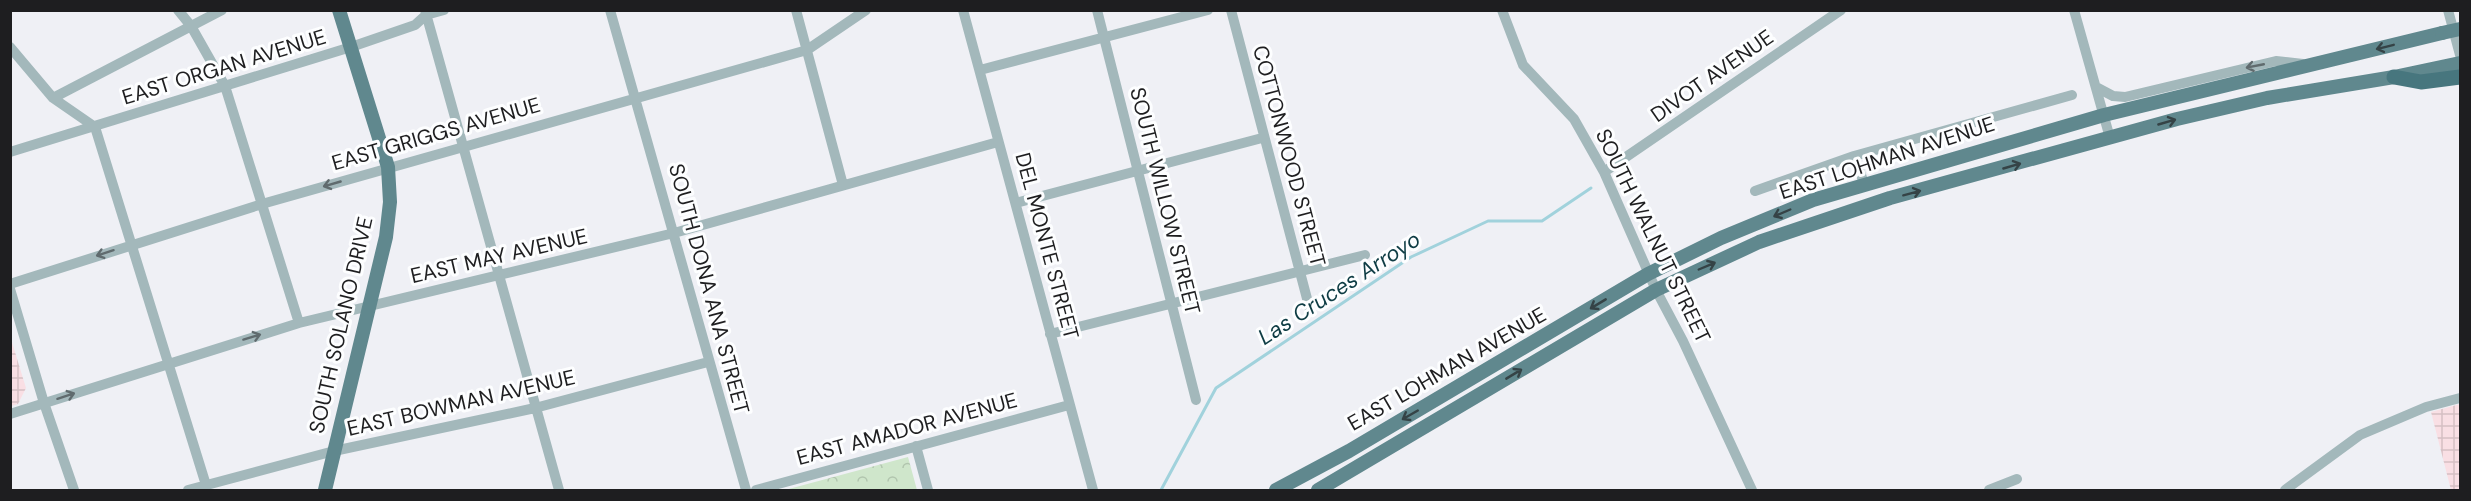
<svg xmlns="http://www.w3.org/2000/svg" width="2471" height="501" viewBox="0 0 2471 501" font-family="'DM Sans',sans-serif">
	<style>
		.industrial { fill: url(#industrial-grid) }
		.park { fill: url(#park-crowns) }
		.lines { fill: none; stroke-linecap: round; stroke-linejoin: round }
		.stream { stroke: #a1d2dc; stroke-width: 3 }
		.minor { stroke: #a3b8bb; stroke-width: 10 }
		.major { stroke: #60888e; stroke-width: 14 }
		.highway { stroke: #47767e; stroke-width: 15 }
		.major-bridge { stroke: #60888e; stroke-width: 14 }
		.oneway { stroke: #354346 }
		.oneway2 { stroke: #606b6e }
		.labels { text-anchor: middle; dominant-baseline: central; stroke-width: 6; stroke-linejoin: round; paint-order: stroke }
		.street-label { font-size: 21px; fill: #1e1e20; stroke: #fdfeff }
		.water-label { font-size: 22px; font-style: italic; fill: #0e3c44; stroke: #fdfeff }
	</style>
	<defs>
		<pattern id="industrial-grid" width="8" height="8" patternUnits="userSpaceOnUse" patternTransform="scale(1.5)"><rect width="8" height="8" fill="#f9dfe4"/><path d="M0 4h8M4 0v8" fill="none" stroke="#d5bfc3"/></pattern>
		<pattern id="park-crowns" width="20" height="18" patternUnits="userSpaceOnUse" patternTransform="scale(1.5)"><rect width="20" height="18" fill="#cfe6cb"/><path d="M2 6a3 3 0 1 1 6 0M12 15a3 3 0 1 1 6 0" fill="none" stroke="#b1c5ae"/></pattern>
	</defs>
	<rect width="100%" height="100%" fill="#eff0f5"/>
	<!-- industrial -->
	<path class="industrial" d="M11 339 26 388 18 404 11 406Z
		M2460 404V490H2451L2431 412Z"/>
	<!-- park -->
	<path class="park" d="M908 457 917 490H785Z"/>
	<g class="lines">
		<!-- stream -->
		<path class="stream" d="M1161 490 1216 388 1411 257 1488 221H1542L1591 188"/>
		<!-- minor -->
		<path class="minor" d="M178 10 191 26 225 86 299 323
			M425 10 559 490
			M610 10 746 490
			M796 10 843 185
			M963 10 1093 490
			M1097 10 1196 400
			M1231 10 1310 310
			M1502 10 1523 65 1574 119 1604 172 1656 290 1683 341 1752 490
			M2074 10 2110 138
			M2448 10 2460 55
			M10 47 53 98 95 127 206 485
			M980 70 1208 10
			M2096 87 2113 96 2125 97 2276 61 2303 64
			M53 98 222 10
			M10 152 351 47 415 25 426 15 444 10
			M1604 172 1841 10
			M1864 183 1854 156 2072 95
			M1755 191 1854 156
			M1016 203 1262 138
			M10 284 262 204 807 50 866 10
			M10 289 44 403 74 490
			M1050 334 1365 255
			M10 414 299 323 674 233 998 142
			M916 446 928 490
			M188 490 334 451 535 408 708 362
			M756 490 1069 405
			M1989 490 2017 479
			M2285 490 2360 435 2426 407 2460 398"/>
		<!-- major -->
		<path class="major" d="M325 490 386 237 390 202 388 167 339 10
			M1276 490 1349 451 1648 274 1721 238 1813 200 2104 115 2442 33
			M1318 490 1656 290 1759 242 1890 198 2177 119 2267 98 2394 77 2460 63"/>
		<!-- highway -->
		<path class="highway" d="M2394 77 2421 82 2460 77"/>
		<!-- major-bridge -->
		<path class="major-bridge" d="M2442 33 2460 29"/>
	</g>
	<!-- one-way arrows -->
	<defs><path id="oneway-shaft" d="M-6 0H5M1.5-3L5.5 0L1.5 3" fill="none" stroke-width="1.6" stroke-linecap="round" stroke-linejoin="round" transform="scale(1.5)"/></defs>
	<g class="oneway">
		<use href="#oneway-shaft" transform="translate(2385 47) rotate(166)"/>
		<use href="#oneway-shaft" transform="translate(2167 122) rotate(-16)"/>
		<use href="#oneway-shaft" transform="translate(2012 166) rotate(-16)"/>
		<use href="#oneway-shaft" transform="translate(1912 193) rotate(-15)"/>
		<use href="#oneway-shaft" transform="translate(1782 213) rotate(157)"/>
		<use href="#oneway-shaft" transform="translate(1707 266) rotate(-23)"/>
		<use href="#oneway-shaft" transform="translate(1598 304) rotate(149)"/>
		<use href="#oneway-shaft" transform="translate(1514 374) rotate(-31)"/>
		<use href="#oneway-shaft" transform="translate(1410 415) rotate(150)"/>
	</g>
	<g class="oneway2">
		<use href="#oneway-shaft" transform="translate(2255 66) rotate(169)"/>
		<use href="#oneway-shaft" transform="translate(332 184) rotate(164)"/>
		<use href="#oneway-shaft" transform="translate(105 253) rotate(162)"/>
		<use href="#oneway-shaft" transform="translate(252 337) rotate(-17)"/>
		<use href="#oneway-shaft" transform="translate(66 396) rotate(-18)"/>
	</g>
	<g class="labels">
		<!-- street labels -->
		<g class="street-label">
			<text transform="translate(224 67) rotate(-17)">EAST ORGAN AVENUE</text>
			<text transform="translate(1712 76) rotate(-35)">DIVOT AVENUE</text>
			<text transform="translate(436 134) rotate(-16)">EAST GRIGGS AVENUE</text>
			<text transform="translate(1289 156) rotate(75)">COTTONWOOD STREET</text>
			<text transform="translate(1887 158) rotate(-18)">EAST LOHMAN AVENUE</text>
			<text transform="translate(1165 201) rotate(76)">SOUTH WILLOW STREET</text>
			<text transform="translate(1653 236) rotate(64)">SOUTH WALNUT STREET</text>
			<text transform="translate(1047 246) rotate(75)">DEL MONTE STREET</text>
			<text transform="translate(499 256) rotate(-13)">EAST MAY AVENUE</text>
			<text transform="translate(709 289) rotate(75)">SOUTH DONA ANA STREET</text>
			<text transform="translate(341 325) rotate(-77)">SOUTH SOLANO DRIVE</text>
			<text transform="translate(1447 369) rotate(-30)">EAST LOHMAN AVENUE</text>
			<text transform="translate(461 403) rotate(-13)">EAST BOWMAN AVENUE</text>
			<text transform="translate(907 429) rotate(-15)">EAST AMADOR AVENUE</text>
		</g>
		<!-- water labels -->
		<g class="water-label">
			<text transform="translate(1339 288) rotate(-33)">Las Cruces Arroyo</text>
		</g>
	</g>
	<!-- border -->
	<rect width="2471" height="501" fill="none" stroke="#1e1e20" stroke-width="24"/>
</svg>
